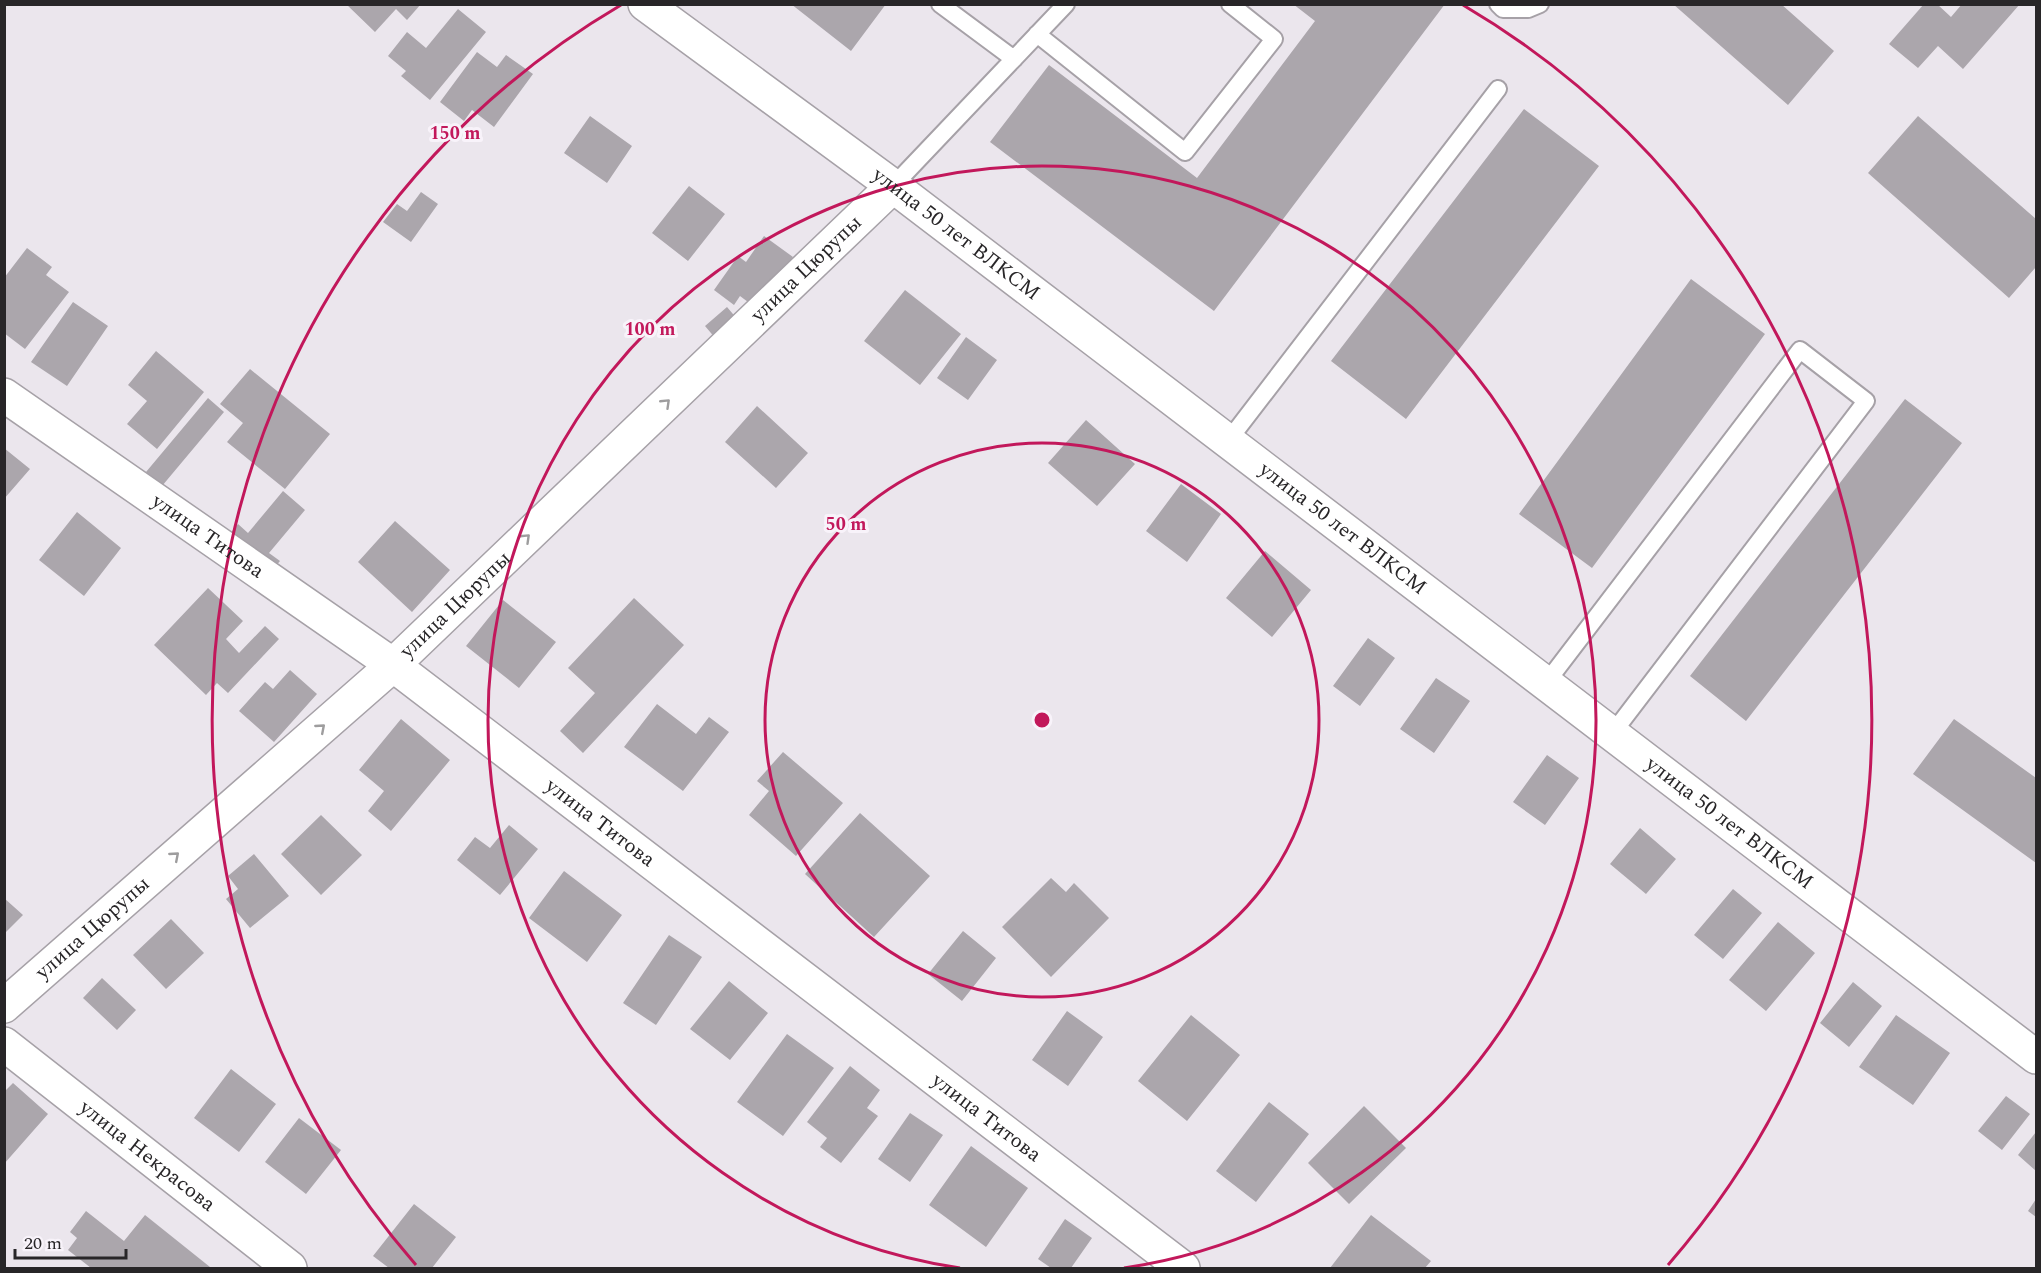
<svg xmlns="http://www.w3.org/2000/svg" width="2041" height="1273" viewBox="0 0 2041 1273" font-family="Spectral,serif">
	<style>
		.building { fill: #aba6ac }
		.lines { fill: none; stroke-linecap: round; stroke-linejoin: round }
		.service-casing { stroke: #a6a1a7; stroke-width: 20 }
		.minor-casing { stroke: #a6a1a7; stroke-width: 36 }
		.tertiary-casing { stroke: #a6a1a7; stroke-width: 36 }
		.service { stroke: #fff; stroke-width: 16 }
		.minor { stroke: #fff; stroke-width: 33 }
		.tertiary { stroke: #fff; stroke-width: 33 }
		.oneway { stroke: #9e9d9e }
		.ring { fill: none; stroke: #c2185b; stroke-width: 3 }
		.labels { text-anchor: middle; dominant-baseline: central; stroke-width: 6; stroke-linejoin: round; paint-order: stroke }
		.street-label { font-size: 21px; fill: #282628; stroke: #f8f3fa }
		.centre { fill: #c2185b; stroke: #f8f3fa; stroke-width: 3 }
		.ring-label { font-size: 18px; text-anchor: middle; font-weight: bold; fill: #c2185b; stroke: #f8f3fa; stroke-width: 6; stroke-linejoin: round; paint-order: stroke }
	</style>
	<rect width="100%" height="100%" fill="#ebe6ed"/>
	<!-- building -->
	<path class="building" d="M346 4H421L407 20 396 9 375 32Z
		M791 4H886L851 51Z
		M1293 4H1445L1214 311 990 142 1049 65 1197 178 1315 21Z
		M1673 4H1781L1834 51 1788 105Z
		M1924 4H1937L1951 17 1962 4H2020L1963 69 1938 46 1918 68 1889 44Z
		M458 9 486 32 430 100 401 76 406 71 388 56 407 32 426 48Z
		M477 52 497 67 506 55 533 74 494 127 472 110 464 121 440 102Z
		M1524 109 1599 166 1406 419 1331 361Z
		M590 116 632 146 607 183 564 153Z
		M1918 116 2036 219V267L2009 298 1868 173Z
		M689 186 725 214 688 261 652 233Z
		M421 192 438 204 411 242 383 222 397 204 407 211Z
		M764 236 793 257 756 308 740 296 734 305 714 290 738 256 746 262Z
		M27 248 52 267 46 275 69 292 25 349 4 333V278Z
		M1691 279 1765 334 1592 568 1519 514Z
		M905 290 961 334 920 385 864 341Z
		M73 302 108 326 67 386 31 362Z
		M727 307 738 320 716 339 705 326Z
		M966 337 997 360 968 400 937 378Z
		M156 351 204 392 157 449 127 424 147 401 128 385Z
		M250 369 330 434 285 489 227 442 243 423 220 404Z
		M208 398 224 412 162 486 146 472Z
		M1905 399 1962 443 1746 721 1690 676Z
		M757 406 808 453 776 488 725 442Z
		M1086 420 1135 464 1097 506 1048 463Z
		M4 448 30 469 4 499Z
		M1181 484 1221 514 1187 562 1146 531Z
		M283 491 305 510 269 553 280 561 268 575 228 536 238 524 248 533Z
		M77 512 121 548 84 596 39 560Z
		M395 521 450 570 412 612 358 562Z
		M1265 551 1311 590 1272 637 1226 598Z
		M208 588 243 621 226 639 239 653 265 626 279 639 228 693 217 683 206 695 154 645Z
		M634 598 684 645 583 753 560 731 595 693 568 668Z
		M503 600 556 642 519 688 466 646Z
		M1368 638 1395 658 1360 706 1333 686Z
		M290 670 317 694 274 742 239 711 265 682 273 689Z
		M1436 678 1470 701 1434 753 1400 729Z
		M657 704 696 734 709 717 729 732 683 791 624 747Z
		M401 719 450 760 391 831 368 811 384 791 359 770Z
		M1954 719 2036 778V863L1913 774Z
		M783 752 843 803 796 856 749 815 769 791 757 781Z
		M1547 755 1579 778 1545 825 1513 802Z
		M860 813 930 876 874 937 805 874Z
		M321 815 362 855 321 895 281 854Z
		M509 825 538 849 500 895 457 860 475 837 490 848Z
		M1640 828 1676 859 1646 894 1610 864Z
		M254 854 289 896 250 928 226 899 238 889 228 876Z
		M564 871 622 915 587 962 529 918Z
		M1051 878 1066 892 1074 883 1109 918 1051 977 1002 927Z
		M1733 889 1762 913 1723 959 1694 935Z
		M4 898 23 915 4 934Z
		M171 919 204 953 166 989 133 955Z
		M1778 922 1815 953 1766 1011 1729 980Z
		M963 931 996 958 962 1001 928 974Z
		M669 935 702 957 656 1025 623 1003Z
		M102 978 136 1010 117 1030 83 998Z
		M729 981 768 1013 730 1060 690 1029Z
		M1853 982 1882 1006 1849 1047 1820 1023Z
		M1067 1011 1103 1037 1068 1086 1032 1060Z
		M1191 1015 1240 1055 1187 1121 1138 1081Z
		M1896 1015 1950 1053 1913 1105 1859 1067Z
		M787 1034 834 1068 783 1136 737 1102Z
		M850 1066 880 1090 867 1108 878 1116 841 1163 820 1147 827 1138 807 1122Z
		M231 1069 276 1104 239 1152 194 1118Z
		M13 1083 48 1114 4 1164V1092Z
		M2006 1096 2030 1114 2002 1150 1978 1131Z
		M1269 1102 1309 1134 1256 1202 1216 1171Z
		M1364 1106 1406 1148 1349 1204 1308 1163Z
		M910 1113 943 1135 910 1182 878 1159Z
		M299 1118 341 1150 306 1194 265 1162Z
		M2036 1132V1171L2018 1155Z
		M971 1146 1028 1188 986 1247 929 1205Z
		M2036 1199V1217L2028 1211Z
		M414 1204 456 1237 432 1268H389L373 1256Z
		M86 1211 124 1241 145 1215 210 1267 91 1268 68 1250 77 1238 70 1232Z
		M1371 1215 1431 1261 1425 1268H1330Z
		M1065 1219 1092 1238 1071 1268H1051L1038 1259Z"/>
	<g class="lines">
		<!-- service casing -->
		<g class="service-casing">
			<path id="service" d="M940 4 1014 59
				M1498 4 1503 9H1528L1540 4
				M1037 34 1185 152 1274 39 1230 4
				M893 186 1066 4
				M1228 441 1498 89
				M1546 683 1800 350 1866 401 1612 734"/>
		</g>
		<!-- minor casing -->
		<g class="minor-casing">
			<g id="minor">
				<path id="s1" d="M4 395 393 665 1183 1268"/>
				<path id="s2" d="M4 1044 290 1268"/>
			</g>
		</g>
		<!-- tertiary casing -->
		<g class="tertiary-casing">
			<g id="tertiary">
				<path id="s3" d="M645 4 893 186 2036 1057"/>
				<path id="s4" d="M4 1006 393 665 893 186"/>
			</g>
		</g>
		<!-- service -->
		<use href="#service" class="service"/>
		<!-- minor -->
		<use href="#minor" class="minor"/>
		<!-- tertiary -->
		<use href="#tertiary" class="tertiary"/>
	</g>
	<!-- one-way arrows -->
	<defs><path id="oneway-chevron" d="M-2-3.5L2.5 0L-2 3.5" fill="none" stroke-width="1.6" stroke-linecap="round" stroke-linejoin="round" transform="scale(1.5)"/></defs>
	<g class="oneway">
		<use href="#oneway-chevron" transform="translate(666 403) rotate(-44)"/>
		<use href="#oneway-chevron" transform="translate(526 538) rotate(-44)"/>
		<use href="#oneway-chevron" transform="translate(321 728) rotate(-41)"/>
		<use href="#oneway-chevron" transform="translate(175 856) rotate(-41)"/>
	</g>
	<!-- distance rings -->
	<g class="ring">
		<circle cx="1042" cy="720" r="277"/>
		<path d="M960 1268A554 554 0 1 1 1124 1268"/>
		<path d="M416 1265A830 830 0 0 1 621 5M1463 5A830 830 0 0 1 1668 1265"/>
	</g>
	<g class="labels">
		<!-- street labels -->
		<g class="street-label">
			<text stroke="none"><textPath href="#s3" startOffset="387">улица 50 лет ВЛКСМ</textPath></text>
			<text stroke="none"><textPath href="#s4" startOffset="1090">улица Цюрупы</textPath></text>
			<text stroke="none"><textPath href="#s3" startOffset="873">улица 50 лет ВЛКСМ</textPath></text>
			<text stroke="none"><textPath href="#s1" startOffset="248">улица Титова</textPath></text>
			<text stroke="none"><textPath href="#s4" startOffset="604">улица Цюрупы</textPath></text>
			<text stroke="none"><textPath href="#s3" startOffset="1359">улица 50 лет ВЛКСМ</textPath></text>
			<text stroke="none"><textPath href="#s1" startOffset="734">улица Титова</textPath></text>
			<text stroke="none"><textPath href="#s4" startOffset="118">улица Цюрупы</textPath></text>
			<text stroke="none"><textPath href="#s1" startOffset="1220">улица Титова</textPath></text>
			<text stroke="none"><textPath href="#s2" startOffset="182">улица Некрасова</textPath></text>
		</g>
	</g>
	<circle cx="1042" cy="720" r="9" class="centre"/>
	<g class="ring-label">
		<text x="455" y="139">150 m</text>
		<text x="650" y="335">100 m</text>
		<text x="846" y="530">50 m</text>
	</g>
	<!-- border -->
	<rect width="2041" height="1273" fill="none" stroke="#282628" stroke-width="12"/>
	<!-- scale -->
	<path d="M15 1249v9h111v-9" fill="none" stroke="#282628" stroke-width="3"/>
	<text x="24" y="1249" font-size="18" fill="#282628" stroke="#f8f3fa" stroke-width="4.5" paint-order="stroke">20 m</text>
</svg>
